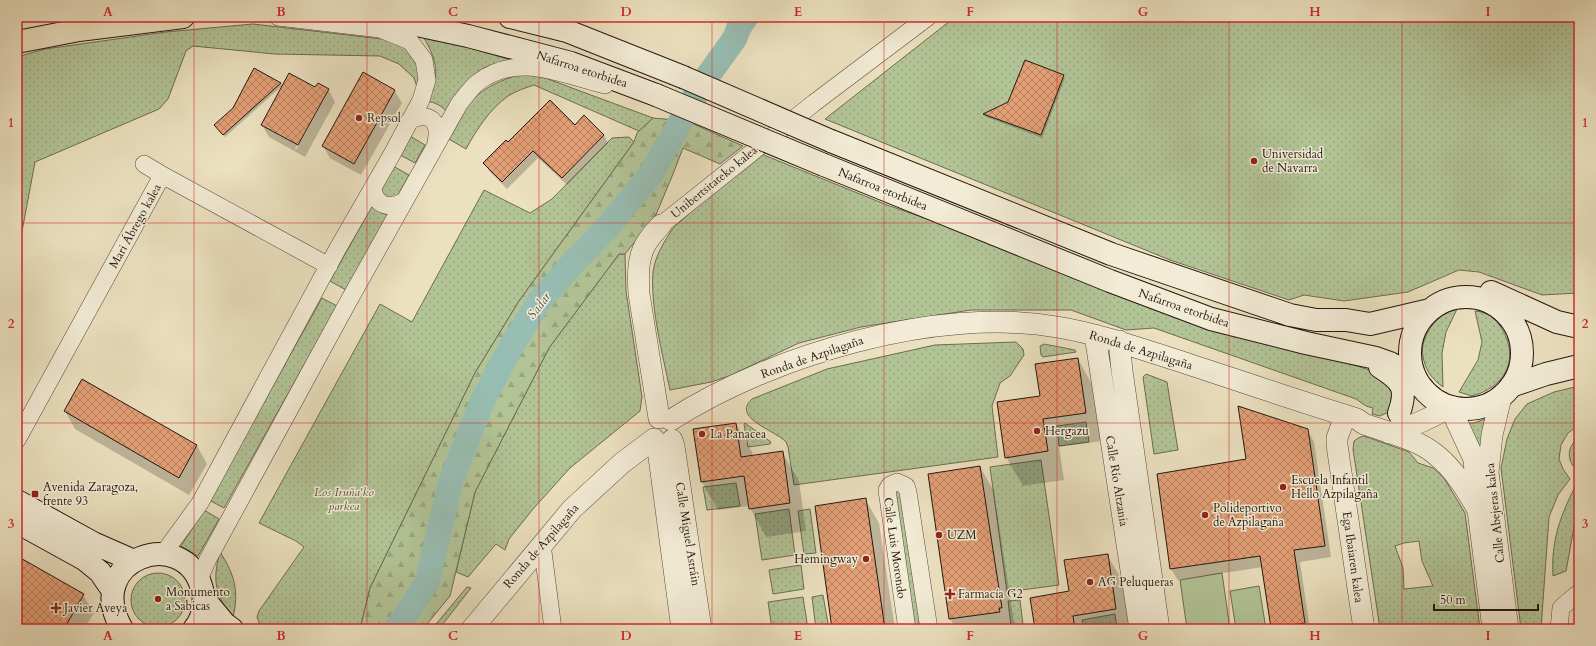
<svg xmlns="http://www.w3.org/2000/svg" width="1596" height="646" viewBox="0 0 1596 646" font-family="Cardo,serif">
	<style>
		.green { fill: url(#green-dots); stroke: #6c6c53; fill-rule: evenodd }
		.forest { fill: url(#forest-firs); stroke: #6c6c53 }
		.pitch { fill: #b2c396; stroke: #6c6c53 }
		.shadow { fill: #0003; fill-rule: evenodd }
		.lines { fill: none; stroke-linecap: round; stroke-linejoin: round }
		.river { stroke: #98bdb2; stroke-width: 25 }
		.building { fill: url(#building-cross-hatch); stroke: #251610 }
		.minor-casing { stroke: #56483c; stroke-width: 18 }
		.tertiary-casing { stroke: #56483c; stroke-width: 22 }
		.secondary-casing { stroke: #251610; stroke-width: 24 }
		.trunk-casing { stroke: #251610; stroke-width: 24 }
		.minor { stroke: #f2ebd5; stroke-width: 17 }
		.tertiary { stroke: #f2ebd5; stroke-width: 21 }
		.secondary { stroke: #f2ebd5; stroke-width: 22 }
		.trunk { stroke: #ebe0bf; stroke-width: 22 }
		.secondary-bridge-casing { stroke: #251610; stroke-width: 24; stroke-linecap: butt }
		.secondary-bridge { stroke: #f2ebd5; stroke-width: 22 }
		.grid { fill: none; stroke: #d62828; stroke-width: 1; stroke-opacity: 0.55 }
		.poi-dot { fill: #8f2418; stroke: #f2ebd5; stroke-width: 1.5 }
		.labels { text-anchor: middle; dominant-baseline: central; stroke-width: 3; stroke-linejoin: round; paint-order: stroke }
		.street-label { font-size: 12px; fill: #251610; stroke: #f2ebd5 }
		.poi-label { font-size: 12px; fill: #251610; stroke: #f2ebd5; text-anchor: start }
		.park-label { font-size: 12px; font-style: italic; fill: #56533f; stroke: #f2ebd5 }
		.water-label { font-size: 13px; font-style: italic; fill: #4d5049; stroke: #f2ebd5 }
		.neatline { fill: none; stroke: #d62828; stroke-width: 1.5 }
		.grid-label { font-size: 13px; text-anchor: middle; font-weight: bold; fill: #d62828 }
	</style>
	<defs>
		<pattern id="green-dots" width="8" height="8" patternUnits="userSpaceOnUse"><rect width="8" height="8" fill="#b2c396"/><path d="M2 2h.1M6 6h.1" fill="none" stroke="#99a780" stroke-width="1.8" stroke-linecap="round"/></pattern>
		<pattern id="forest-firs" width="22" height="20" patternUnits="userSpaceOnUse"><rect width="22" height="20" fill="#b2c396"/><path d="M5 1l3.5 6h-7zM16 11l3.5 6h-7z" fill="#99a780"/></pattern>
		<pattern id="building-cross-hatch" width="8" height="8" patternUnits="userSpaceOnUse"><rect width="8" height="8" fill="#e39f76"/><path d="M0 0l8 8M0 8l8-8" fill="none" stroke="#b8815f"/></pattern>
	</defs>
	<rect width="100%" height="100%" fill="#ebe0bf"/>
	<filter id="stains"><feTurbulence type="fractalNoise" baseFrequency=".005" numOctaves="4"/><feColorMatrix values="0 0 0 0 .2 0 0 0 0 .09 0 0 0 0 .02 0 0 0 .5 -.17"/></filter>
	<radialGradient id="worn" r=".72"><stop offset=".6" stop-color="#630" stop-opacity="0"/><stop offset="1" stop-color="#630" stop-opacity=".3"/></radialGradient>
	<!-- green -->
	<path class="green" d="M955 17H1579V293L1542 295 1479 272 1459 270 1408 292 1344 301 1304 295 1289 300 1170 260 825 119Z
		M253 24 382 39 396 42 411 51 422 75 418 90 414 78 399 64 380 56 275 54 193 46 186 51 168 99 159 109 35 162 17 258V57L45 49 166 32Z
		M424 38 463 46 511 60C502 62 492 64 484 68 468 78 459 99 449 114 442 106 436 102 425 101 428 96 432 90 434 84 439 67 432 52 424 38Z
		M521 74 537 75 653 118 639 131 534 85C525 88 516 91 508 96 489 110 477 129 466 149L447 138C456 131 459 120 465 110 478 89 499 81 521 74Z
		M410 136 425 145 415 163 400 155Z
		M629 137 634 142 519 301 475 373 370 588 360 629 261 628 257 617 259 611 304 547 296 541 259 523 380 304 412 322 484 190 530 213 552 199 612 138Z
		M759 153 887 205 1017 250 1192 322 1357 366 1375 372 1396 386 1391 411 1380 416 1372 414 1373 408 1366 406 1356 399 1154 328 1126 330 1071 310H971L861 327 799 343 729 376 711 382 670 390C663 356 650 306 653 272 655 256 665 240 674 227Z
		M393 166 409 175 397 197 385 199 381 189Z
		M372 206 388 215 346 290 330 281Z
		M619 254H625L626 291 642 397 640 411 570 468 533 509 509 539 505 550 496 544 468 577 456 572 475 492 549 348Z
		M322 298 337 306 224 508 209 500Z
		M1457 309 1446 332 1442 353 1443 387C1432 379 1425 370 1423 356 1419 337 1438 312 1457 309Z
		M1475 311C1488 312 1495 318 1502 329 1520 360 1505 387 1472 396L1459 392 1478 360 1482 342Z
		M1016 342 1023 349 1024 355 1010 376 1000 383 992 406 998 457 794 485 788 447 786 442C775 430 731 418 752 399L827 369 935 345Z
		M1044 344 1075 350 1076 352 1043 357 1041 355 1040 346Z
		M1146 374 1167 382 1178 450 1154 454 1143 377Z
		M1579 386V425L1568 433 1561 445 1559 459 1563 469 1570 479 1558 495 1549 517 1541 629H1521L1501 468 1507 439 1515 419 1527 404 1554 392Z
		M1485 419 1482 449H1477L1463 423H1474Z
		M1086 422 1089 442 1059 446 1057 426Z
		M745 423 771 442 770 444 748 447 744 424Z
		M1364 436 1409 452 1418 463 1433 468 1444 478 1465 513 1480 629H1380L1353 449 1354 441 1360 437ZM1419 541 1422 561 1433 586 1404 589 1403 568 1395 546 1404 543Z
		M1579 437V472C1566 461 1566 448 1579 437Z
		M1041 460 1059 585 1007 592 990 467Z
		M736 483 740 506 707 510 703 487Z
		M1576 485 1579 488V500L1566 571 1553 576C1551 541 1560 516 1576 485Z
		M894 489 900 492 923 629H913Z
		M789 509 795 555 762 560 755 514Z
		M810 509 816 553 804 554 798 511Z
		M204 510 219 519 198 556 181 546Z
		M220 552C235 575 239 591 233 618 215 595 212 580 220 552Z
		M801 565 804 589 773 594 769 570Z
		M131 600a27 27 0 1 1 54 0a27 27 0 1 1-54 0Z
		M467 587 471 588 439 629H432Z
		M823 595 829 629H816L812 597Z
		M803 597 808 629H772L768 602Z
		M1020 600 1023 625 1011 626 1008 601Z
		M1115 614 1117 629H1084L1082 620Z"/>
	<!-- forest -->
	<path class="forest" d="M653 118 687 121 743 146 720 164 683 148 673 174 655 217 625 254H619L549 348 475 492 450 596 423 629H360L370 588 475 373 519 301 634 142 637 133Z"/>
	<!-- pitch -->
	<path class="pitch" d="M1222 573 1230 629H1187L1180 580Z
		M1259 586 1266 629H1236L1230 591Z"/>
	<!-- shadow -->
	<path class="shadow" d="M255 70 281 83 282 86 225 137 217 128 234 109Z
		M363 74 395 91 402 103 361 175 330 158 323 146Z
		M1063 76 1065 78 1042 138 986 117 984 115Z
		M328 89 335 102 305 157 269 137 262 125ZM322 99H324L296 150 295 149Z
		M575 126 604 135 608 143 567 185 538 158 507 189 489 171 485 163 508 144Z
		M1078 359 1094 388 1102 441 1059 447 1064 480 1023 486 1006 457 1041 397Z
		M83 380 197 446 207 464 189 495 75 429 65 411Z
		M736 424 752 452 753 456 782 452 799 481 806 531 766 537 749 506 718 510 702 482 695 430Z
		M1307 430 1314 442 1331 557 1300 562 1310 629H1273L1263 567 1178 580 1171 569 1158 475 1247 460Z
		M980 467 994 491 1015 629H956L950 618Z
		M865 499 879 523 895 629H833Z
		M1107 555 1124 583 1131 629H1036Z
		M17 557 83 595 94 613 84 629H17Z
		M1576 623H1579V629H1578Z
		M763 624 766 629H729Z"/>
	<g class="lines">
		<!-- river -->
		<path class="river" d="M396 629 402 621 427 582 451 481 481 404 511 347 539 302 573 263 606 229 651 174 702 84 735 38 739 27 746 17"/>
	</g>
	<!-- building -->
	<path class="building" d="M1025 60 1064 75 1041 135 983 114 1008 102Z
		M254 68 281 83 223 135 214 125 233 108Z
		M363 72 395 90 354 164 322 146Z
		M289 73 315 87 318 83 329 89 298 145 261 125Z
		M550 100 575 125 584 115 604 135 562 178 533 151 502 182 483 163 506 140 508 142Z
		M1078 358 1086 413 1043 419 1048 451 1005 458 997 402 1040 396 1035 364Z
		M82 379 197 445 179 478 64 411Z
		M1238 406 1308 429 1325 546 1294 550 1305 623 1271 628 1260 556 1170 569 1157 474 1246 459Z
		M736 423 741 457 783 451 790 503 749 509 744 476 701 482 693 429Z
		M980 466 1002 608H999L1000 612 949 619 928 474Z
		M866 498 885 629H832L815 506Z
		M1108 554 1116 609 1073 616 1075 629H1035L1030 598 1069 591 1064 560Z
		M17 556 84 594 64 629H17Z"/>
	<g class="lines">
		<!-- minor casing -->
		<g class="minor-casing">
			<path id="minor" d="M409 121C431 110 440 122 436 143
				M144 164 164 176
				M373 187C374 206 390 210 404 201
				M661 225 814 103 928 17
				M17 440 158 183 164 176 329 266
				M542 544 553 629
				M163 554 200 503 338 248 391 156 421 100 427 80 424 60 410 41 380 29 278 17
				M199 579 208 559 347 304 459 104C464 98 470 89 477 83 518 51 562 75 605 85
				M907 629 887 490 890 485 897 482 906 486 908 492 929 629
				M1559 629 1561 608 1576 595 1579 594"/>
		</g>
		<!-- tertiary casing -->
		<g class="tertiary-casing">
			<path id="tertiary" d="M1095 335 1140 629
				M1119 341 1122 371 1159 629
				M1501 397 1492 435 1488 472 1508 629
				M1453 407 1455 418 1474 459 1478 510 1493 629
				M1345 416 1337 438V445L1364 629
				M659 418 639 294C638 277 637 257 647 242 651 236 656 230 661 225
				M671 420C772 355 937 306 1057 327 1100 334 1141 349 1182 362 1240 381 1298 401 1357 419L1364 424C1386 432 1417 439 1435 454 1454 469 1466 489 1478 510
				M1389 433C1411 427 1430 419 1449 407
				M672 440 674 446 701 629
				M657 442 682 629
				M472 629 572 509 622 463 654 439"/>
		</g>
		<!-- secondary casing -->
		<g class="secondary-casing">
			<path id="secondary" d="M347 17 403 22 468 36 571 63 656 95
				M510 17 567 31 683 77
				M831 141 1111 254 1290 315 1316 320H1346L1370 324 1430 310
				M824 165 1110 281 1211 319 1306 343 1376 358 1390 363 1415 377
				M1491 292 1557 322 1579 327
				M1410 353a56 56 0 1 1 112 0a56 56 0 1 1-112 0Z
				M1380 367C1402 381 1408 388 1399 413
				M1511 386 1546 374 1579 366
				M17 501 93 543 134 561
				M17 522 84 559 100 572 113 591
				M205 600 224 623 232 629
				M122 629C81 559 185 523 202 589 206 604 204 617 194 629"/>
		</g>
		<!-- trunk casing -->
		<g class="trunk-casing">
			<path id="trunk" d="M17 42 79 30 183 17"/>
		</g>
		<!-- minor -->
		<use href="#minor" class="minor"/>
		<!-- tertiary -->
		<use href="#tertiary" class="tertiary"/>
		<!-- secondary -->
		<use href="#secondary" class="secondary"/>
		<!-- trunk -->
		<use href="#trunk" class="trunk"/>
		<!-- secondary-bridge casing -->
		<g class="secondary-bridge-casing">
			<path id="secondary-bridge" d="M683 77 831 141
				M656 95 824 165"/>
		</g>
		<!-- secondary-bridge -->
		<use href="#secondary-bridge" class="secondary-bridge"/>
	</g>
	<!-- grid -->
	<path class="grid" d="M194 17V629M367 17V629M539 17V629M712 17V629M884 17V629M1057 17V629M1229 17V629M1402 17V629M17 223H1579M17 423H1579"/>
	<!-- markers -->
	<g class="poi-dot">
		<circle cx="359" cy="118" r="4"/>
		<circle cx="1254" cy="161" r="4"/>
		<circle cx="1037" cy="431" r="4"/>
		<circle cx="702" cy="434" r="4"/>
		<circle cx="1283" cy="487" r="4"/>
		<rect x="31" y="490" width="8" height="8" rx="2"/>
		<circle cx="1205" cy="515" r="4"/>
		<circle cx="939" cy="535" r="4"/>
		<circle cx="866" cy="559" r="4"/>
		<circle cx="1090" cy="582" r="4"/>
		<path d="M948 588h4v4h4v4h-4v4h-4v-4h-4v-4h4z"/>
		<circle cx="158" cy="599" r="4"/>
		<path d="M54 602h4v4h4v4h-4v4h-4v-4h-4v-4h4z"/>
	</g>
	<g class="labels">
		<!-- street labels -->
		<g class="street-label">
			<text transform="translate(582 69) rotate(18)">Nafarroa etorbidea</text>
			<text transform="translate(714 182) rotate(-39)">Unibertsitateko kalea</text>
			<text transform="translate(883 189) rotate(22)">Nafarroa etorbidea</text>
			<text transform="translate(135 226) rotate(-61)">Mari Ábrego kalea</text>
			<text transform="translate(1184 308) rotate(19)">Nafarroa etorbidea</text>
			<text transform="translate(1141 350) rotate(17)">Ronda de Azpilagaña</text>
			<text transform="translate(812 357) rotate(-19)">Ronda de Azpilagaña</text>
			<text transform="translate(1117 481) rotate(81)">Calle Río Altzania</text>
			<text transform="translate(1495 513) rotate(-96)">Calle Abejeras kalea</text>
			<text transform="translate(688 534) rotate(81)">Calle Miguel Astráin</text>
			<text transform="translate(541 546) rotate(-49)">Ronda de Azpilagaña</text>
			<text transform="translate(895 548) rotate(82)">Calle Luis Morondo</text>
			<text transform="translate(1353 557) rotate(82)">Ega Ibaiaren kalea</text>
		</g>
		<!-- poi labels -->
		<g class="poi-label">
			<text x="367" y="118">Repsol</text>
			<text x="1262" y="154">Universidad<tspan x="1262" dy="14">de Navarra</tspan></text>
			<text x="1045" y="431">Hergazu</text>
			<text x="710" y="434">La Panacea</text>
			<text x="1291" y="480">Escuela Infantil<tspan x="1291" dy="14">Hello Azpilagaña</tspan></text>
			<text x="43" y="487">Avenida Zaragoza,<tspan x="43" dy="14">frente 93</tspan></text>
			<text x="1213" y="508">Polideportivo<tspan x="1213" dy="14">de Azpilagaña</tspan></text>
			<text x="947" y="535">UZM</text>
			<text x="858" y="559" text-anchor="end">Hemingway</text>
			<text x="1098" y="582">AG Peluqueras</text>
			<text x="166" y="592">Monumento<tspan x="166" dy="14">a Sabicas</tspan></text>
			<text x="958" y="594">Farmacía G2</text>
			<text x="64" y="608">Javier Aveya</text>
		</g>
		<!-- park labels -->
		<g class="park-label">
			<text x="344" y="492">Los Iruña'ko<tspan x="344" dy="14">parkea</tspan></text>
		</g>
		<!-- water labels -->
		<g class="water-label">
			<text transform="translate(539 306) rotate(-53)">Sadar</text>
		</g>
	</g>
	<!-- margin -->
	<rect width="1596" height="646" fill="none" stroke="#ebe0bf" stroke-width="44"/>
	<!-- scale -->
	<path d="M1434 604v6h104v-6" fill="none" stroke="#251610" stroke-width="2"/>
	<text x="1440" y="604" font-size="12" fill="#251610" stroke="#f2ebd5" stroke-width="3" paint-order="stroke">50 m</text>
	<rect x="22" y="22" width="1552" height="602" class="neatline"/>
	<g class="grid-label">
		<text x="108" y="16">A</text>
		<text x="281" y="16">B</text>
		<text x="453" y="16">C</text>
		<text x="626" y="16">D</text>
		<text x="798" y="16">E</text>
		<text x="970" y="16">F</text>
		<text x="1143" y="16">G</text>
		<text x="1315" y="16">H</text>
		<text x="1488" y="16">I</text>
		<text x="11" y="127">1</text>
		<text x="1585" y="127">1</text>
		<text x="11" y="328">2</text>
		<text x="1585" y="328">2</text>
		<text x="11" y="528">3</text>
		<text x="1585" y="528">3</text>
		<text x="108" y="640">A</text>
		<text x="281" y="640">B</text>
		<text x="453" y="640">C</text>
		<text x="626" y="640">D</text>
		<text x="798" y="640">E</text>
		<text x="970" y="640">F</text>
		<text x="1143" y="640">G</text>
		<text x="1315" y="640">H</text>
		<text x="1488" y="640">I</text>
	</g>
	<rect width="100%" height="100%" filter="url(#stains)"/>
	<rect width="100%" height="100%" fill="url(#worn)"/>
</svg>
